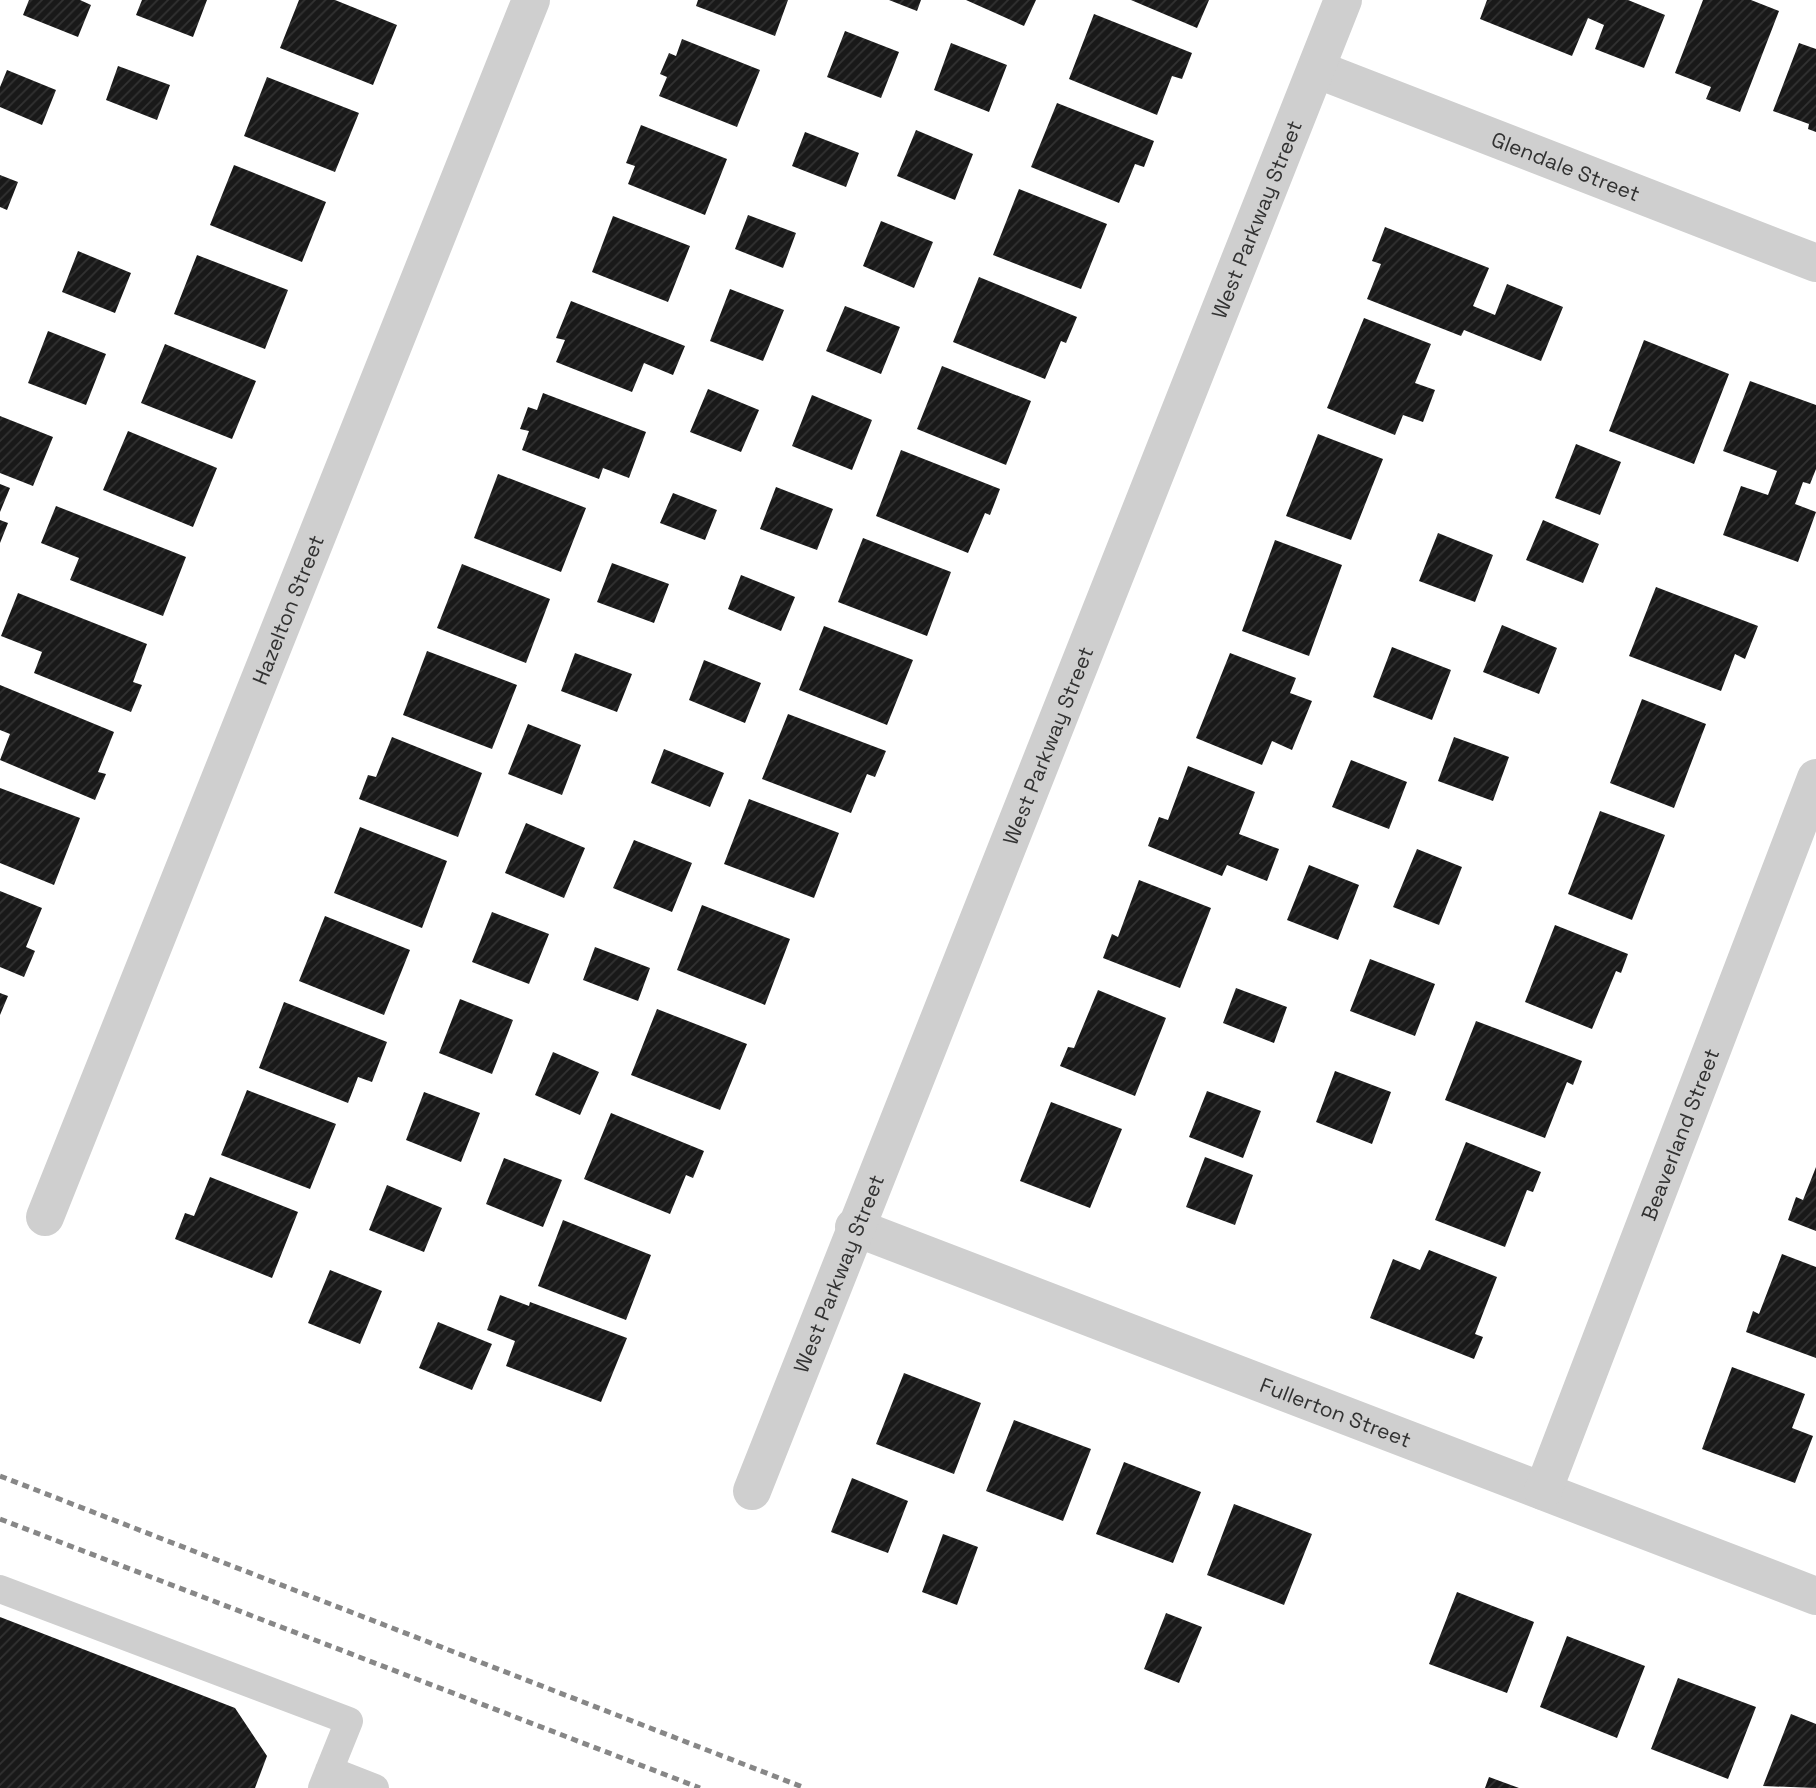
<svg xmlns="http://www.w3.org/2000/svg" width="1816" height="1788" viewBox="0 0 1816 1788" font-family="'Space Grotesk',sans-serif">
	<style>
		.building { fill: url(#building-hatch) }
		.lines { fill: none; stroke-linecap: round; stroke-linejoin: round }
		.service { stroke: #cfcfcf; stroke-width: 28 }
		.minor { stroke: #cfcfcf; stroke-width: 38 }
		.rail { stroke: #878787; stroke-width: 5; stroke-dasharray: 7 5; stroke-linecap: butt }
		.labels { text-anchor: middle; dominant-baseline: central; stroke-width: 7; stroke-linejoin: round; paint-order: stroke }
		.street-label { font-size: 21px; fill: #323232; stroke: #fff }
	</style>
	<defs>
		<pattern id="building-hatch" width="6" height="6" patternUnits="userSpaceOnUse" patternTransform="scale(1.75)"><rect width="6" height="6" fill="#191919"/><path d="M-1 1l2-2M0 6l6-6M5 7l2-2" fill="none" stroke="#323232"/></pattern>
	</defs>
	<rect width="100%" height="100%" fill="#fff"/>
	<!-- building -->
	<path class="building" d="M29 0H80L91 5 78 37 23 15Z
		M142 0H207L193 37 136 15Z
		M299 0H335L397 25 373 85 280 48Z
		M698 0H788L775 36 696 6Z
		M889 0H921L917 11Z
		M966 0H1036L1024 26Z
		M1131 0H1209L1197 28Z
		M1487 0H1628L1665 15 1644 68 1595 49 1604 25 1588 18 1572 56 1480 19Z
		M1703 0H1751L1779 11 1740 112 1706 99 1711 87 1675 73Z
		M1094 14 1192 53 1182 79 1172 76 1157 115 1069 79Z
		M845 31 899 52 881 98 827 77Z
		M682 39 760 70 737 127 659 96 667 77 660 74 669 53 676 56Z
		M951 43 1007 65 989 112 934 90Z
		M1799 43 1816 49V132L1808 129 1809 124 1773 111Z
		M118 66 170 85 157 120 106 100Z
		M7 70 56 90 42 125 0 107V87Z
		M267 77 359 113 335 172 244 136Z
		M1057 103 1154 141 1144 167 1135 164 1119 203 1031 167Z
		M641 125 727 159 705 215 628 184 635 166 626 163Z
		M916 130 973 154 955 200 897 176Z
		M805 132 859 153 846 187 792 166Z
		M234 165 326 202 302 262 210 225Z
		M0 175 18 182 7 210 0 207Z
		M1019 189 1107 224 1081 289 993 255Z
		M748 215 796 233 783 268 735 249Z
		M613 216 690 246 668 302 592 272Z
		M881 221 933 242 914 288 863 266Z
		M1385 227 1489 268 1473 306 1495 315 1507 284 1563 307 1541 361 1464 330 1461 336 1367 299 1381 264 1372 261Z
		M78 251 131 273 115 313 62 292Z
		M197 255 288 290 265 349 174 314Z
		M979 277 1077 317 1066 343 1061 341 1045 379 953 342Z
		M730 289 784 310 763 361 710 341Z
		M571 301 685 346 673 375 644 363 632 392 556 362 565 340 556 338Z
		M845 306 900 327 881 374 826 351Z
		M1364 318 1431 344 1415 383 1435 390 1423 422 1403 415 1395 435 1327 408Z
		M48 331 106 354 86 405 28 383Z
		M1644 340 1729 374 1694 464 1609 431Z
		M165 344 256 381 232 439 141 403Z
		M942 366 1031 401 1006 465 917 429Z
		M1750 381 1816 405V469L1810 484 1803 482 1795 504 1816 512 1798 562 1723 535 1741 486 1768 495 1777 471 1723 451Z
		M708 389 759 410 741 452 690 432Z
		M543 393 646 432 629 478 603 468 599 479 522 450 529 431 520 429 528 407 537 410Z
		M812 395 872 420 852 470 792 446Z
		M0 416 53 437 33 486 0 473Z
		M128 431 217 468 193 527 103 490Z
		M1318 434 1383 459 1351 540 1286 516Z
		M1576 444 1621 462 1600 515 1555 498Z
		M901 450 1000 489 990 515 985 513 968 553 876 516Z
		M498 474 586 508 561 572 474 538Z
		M0 484 10 488 0 512Z
		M776 487 833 509 817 550 760 529Z
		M673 493 717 510 705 540 660 523Z
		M56 506 186 557 163 616 70 580 79 558 41 543Z
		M0 520 8 523 0 543Z
		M1543 520 1599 544 1583 583 1526 560Z
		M1438 533 1493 555 1475 602 1419 581Z
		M863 538 951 572 927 636 838 602Z
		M1275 540 1342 565 1309 656 1242 631Z
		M612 563 669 584 654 623 597 602Z
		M462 564 550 599 526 663 437 628Z
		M741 575 795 597 781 631 728 609Z
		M1656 587 1758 626 1745 659 1735 654 1721 691 1629 656Z
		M18 593 147 644 133 682 142 685 131 712 34 673 42 652 1 636Z
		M1502 625 1557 648 1539 694 1483 672Z
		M824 626 913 660 887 725 799 690Z
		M1392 647 1451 670 1432 720 1373 697Z
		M427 651 517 685 492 749 403 715Z
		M575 653 632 674 617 712 561 691Z
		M1230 653 1296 678 1290 693 1312 701 1292 750 1272 741 1262 765 1196 738Z
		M704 660 761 683 745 723 689 700Z
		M0 685 114 732 98 772 106 774 95 800 0 760 10 734 0 730Z
		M1642 699 1706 724 1674 808 1610 783Z
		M788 714 886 751 875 777 867 774 851 813 762 779Z
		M528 724 581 745 562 795 508 774Z
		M392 737 482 773 458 837 359 799 368 775 376 777Z
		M1454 737 1509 757 1493 801 1438 781Z
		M664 749 724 773 710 807 651 783Z
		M1351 760 1407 782 1389 829 1332 807Z
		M1188 766 1255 792 1239 834 1279 849 1267 881 1227 865 1222 876 1148 846 1159 817 1168 820Z
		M0 788 80 818 54 885 0 863Z
		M749 799 839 833 814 898 724 864Z
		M1600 811 1665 835 1632 920 1568 894Z
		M526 823 585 848 564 898 505 873Z
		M360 827 447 861 422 928 334 893Z
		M634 840 692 863 672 912 613 888Z
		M1417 849 1462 867 1439 925 1393 907Z
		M1309 865 1359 885 1338 940 1287 920Z
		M1139 880 1211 908 1180 988 1103 958 1112 934 1118 937Z
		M0 891 42 908 26 947 35 951 24 977 0 967Z
		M702 905 790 939 765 1005 677 970Z
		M492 912 549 934 529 984 472 962Z
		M325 916 410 950 384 1015 299 981Z
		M1555 925 1628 954 1621 973 1616 971 1592 1029 1525 1002Z
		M595 947 650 968 638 1001 583 980Z
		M1370 959 1435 984 1415 1036 1350 1011Z
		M1236 988 1287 1007 1274 1043 1223 1023Z
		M1098 990 1166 1018 1135 1096 1060 1066 1068 1047 1074 1048Z
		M0 993 8 996 0 1015Z
		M460 999 513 1020 492 1074 439 1053Z
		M284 1002 387 1042 372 1082 358 1077 348 1103 259 1068Z
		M657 1009 747 1044 720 1110 631 1075Z
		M1476 1021 1582 1061 1573 1085 1567 1082 1545 1138 1445 1100Z
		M553 1052 599 1072 580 1115 535 1095Z
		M1335 1071 1391 1092 1372 1144 1316 1122Z
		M247 1090 336 1124 310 1189 221 1155Z
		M1207 1091 1261 1111 1243 1158 1189 1137Z
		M424 1092 480 1113 461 1162 406 1140Z
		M1051 1102 1122 1129 1090 1208 1020 1181Z
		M611 1113 704 1151 693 1178 686 1175 670 1214 584 1179Z
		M1466 1142 1541 1172 1533 1192 1527 1190 1505 1247 1435 1220Z
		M1205 1157 1253 1175 1235 1225 1186 1207Z
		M504 1158 562 1180 543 1227 486 1204Z
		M1816 1167V1231L1788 1220 1796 1197 1803 1200Z
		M210 1177 298 1212 272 1278 175 1239 185 1213 194 1216Z
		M387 1185 442 1208 424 1252 369 1230Z
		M563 1220 651 1255 626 1320 538 1286Z
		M1429 1250 1497 1277 1475 1334 1483 1337 1474 1359 1370 1318 1393 1259 1420 1270Z
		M1782 1254 1816 1267V1358L1746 1332 1753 1311 1759 1314Z
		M330 1270 382 1291 360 1344 308 1323Z
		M500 1295 529 1306 530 1302 627 1338 601 1402 506 1366 515 1341 487 1330Z
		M438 1322 492 1344 472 1390 419 1368Z
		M1732 1367 1805 1394 1792 1428 1813 1436 1795 1483 1702 1449Z
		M904 1373 981 1403 954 1474 876 1444Z
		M1014 1420 1091 1449 1063 1521 986 1491Z
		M1124 1462 1201 1492 1173 1563 1096 1534Z
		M852 1478 908 1501 888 1553 831 1532Z
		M1234 1504 1312 1534 1284 1605 1207 1575Z
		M943 1534 978 1547 957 1605 922 1592Z
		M1457 1592 1534 1622 1507 1693 1429 1664Z
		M1166 1613 1202 1627 1179 1683 1144 1669Z
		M0 1617 235 1708 267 1756 255 1788H0Z
		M1567 1636 1645 1666 1617 1738 1540 1707Z
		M1678 1678 1756 1707 1728 1779 1651 1749Z
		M1791 1714 1816 1724V1788L1763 1786Z
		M1489 1777 1519 1788H1485Z"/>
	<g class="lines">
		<!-- service -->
		<path class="service" d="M0 1589 349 1721 322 1788
			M329 1770 375 1788"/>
		<!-- minor -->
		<g class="minor">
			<path id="s1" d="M1316 69 1816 263"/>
			<path id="s2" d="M45 1217 531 0"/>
			<path id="s3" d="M854 1227 1816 1596"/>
			<path id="s4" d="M752 1491 1343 0"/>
			<path id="s5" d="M1543 1491 1816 778"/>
		</g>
		<!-- rail -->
		<path class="rail" d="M0 1476 805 1788
			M0 1519 700 1788"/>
	</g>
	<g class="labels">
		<!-- street labels -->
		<g class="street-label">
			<text stroke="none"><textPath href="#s1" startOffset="268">Glendale Street</textPath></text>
			<text stroke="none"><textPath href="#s4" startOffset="1368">West Parkway Street</textPath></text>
			<text stroke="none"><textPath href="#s2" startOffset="654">Hazelton Street</textPath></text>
			<text stroke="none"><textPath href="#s4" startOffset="802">West Parkway Street</textPath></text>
			<text stroke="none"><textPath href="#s5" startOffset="382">Beaverland Street</textPath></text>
			<text stroke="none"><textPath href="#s4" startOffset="234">West Parkway Street</textPath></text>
			<text stroke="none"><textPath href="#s3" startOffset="516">Fullerton Street</textPath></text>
		</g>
	</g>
</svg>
